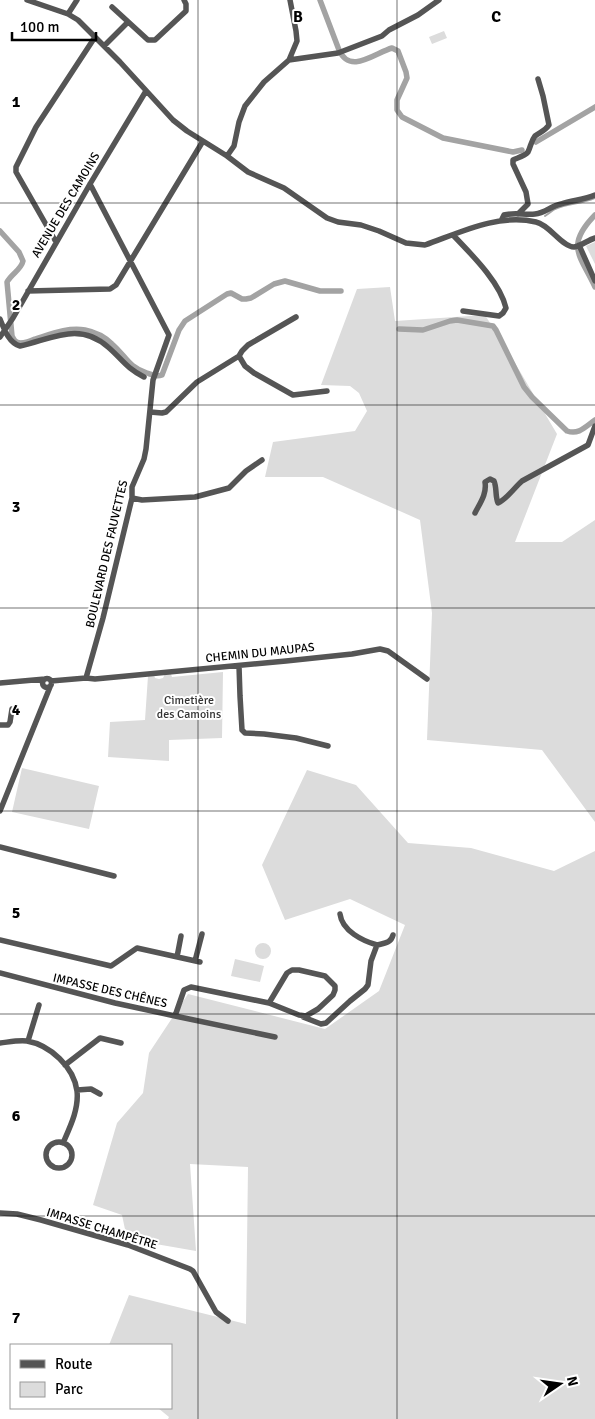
<svg xmlns="http://www.w3.org/2000/svg" width="595" height="1419" viewBox="0 0 595 1419" font-family="Signika,sans-serif">
	<style>
		.green { fill: #dcdcdc }
		.lines { fill: none; stroke-linecap: round; stroke-linejoin: round }
		.stream { stroke: #a3a3a3; stroke-width: 2 }
		.canal { stroke: #a3a3a3; stroke-width: 5.5 }
		.street { stroke: #555; stroke-width: 5.5 }
		.grid { fill: none; stroke: #000; stroke-width: 1; stroke-opacity: 0.55 }
		.labels { text-anchor: middle; dominant-baseline: central; stroke-width: 4; stroke-linejoin: round; paint-order: stroke }
		.street-label { font-size: 12px; fill: #000; stroke: #fff }
		.park-label { font-size: 12px; fill: #333; stroke: #fff }
		.grid-label { font-size: 16px; text-anchor: middle; font-weight: bold; fill: #000; stroke: #fff; stroke-width: 4; stroke-linejoin: round; paint-order: stroke }
	</style>
	<rect width="100%" height="100%" fill="#fff"/>
	<!-- green -->
	<path class="green" d="M444 31 447 38 432 44 429 37Z
		M595 242V264L586 246Z
		M390 287 395 321 485 315 512 358 557 434 515 542H562L595 520V822L542 750 427 740 432 613 420 520 323 477H265L273 442 355 431 367 411 359 393 350 386 321 385 357 289Z
		M223 672 222 738 169 740V761L108 757 110 722 145 720 148 676 154 675 155 678 159 679 163 678 165 674H171L172 677Z
		M22 768 99 786 89 829 12 812Z
		M307 770 356 785 408 843 471 848 554 871 595 851V1419H168L169 1417 158 1408H171V1345H109L129 1295 246 1324 248 1167 190 1164 196 1251 127 1239 122 1215 93 1205 117 1123 143 1093 149 1053 188 994 325 1029 379 991 405 925 350 899 285 920 262 865Z
		M255 951a8 8 0 1 1 16 0a8 8 0 1 1-16 0Z
		M235 959 264 966 260 982 231 976Z"/>
	<g class="lines">
		<!-- stream -->
		<path class="stream" d="M545 216C548 214 552 211 555 209 568 203 582 204 595 198"/>
		<!-- canal -->
		<path class="canal" d="M320 0 339 50C350 75 375 53 392 48L398 51 406 72 407 78 397 100V110L402 117 443 138 513 152 522 150
			M536 142 595 107
			M595 215C565 246 580 255 595 287
			M0 231 19 252 23 261C21 270 12 273 7 282L12 336C14 340 15 342 20 343 25 343 31 341 35 339 51 334 68 327 85 330 95 332 105 337 112 344 126 356 128 367 147 373 153 375 157 377 162 375L179 330 185 321 227 294 231 293 242 299H246L251 298 274 284 285 281 320 291H341
			M399 329 423 330 450 321 457 320 493 326 496 330 524 387 532 397 567 431C579 435 585 427 595 420"/>
		<!-- street -->
		<path class="street" d="M27 0 68 14 78 20 120 62 173 120 187 131 227 156 248 172 284 188 327 218 338 222 361 225 379 231 406 243 425 245C459 233 498 213 536 222 550 225 562 247 574 247 581 246 588 240 595 238
			M112 7 148 40H155L186 11V4L184 0
			M68 14 77 0
			M104 46 128 22
			M289 60 297 41 296 31 290 0
			M227 156 234 146 239 122 245 106 264 82 289 60 338 53 382 36 389 30 418 15 439 0
			M518 214 528 204 526 192 513 164V160C517 158 525 156 528 152 531 146 531 141 535 136 540 132 545 131 549 125L543 96 538 79
			M501 221 504 215C514 212 524 215 535 214 545 213 551 206 561 204 572 200 584 200 595 195
			M453 235C471 254 500 282 506 308L503 313 499 316 463 311
			M56 242 16 172V167L36 127 95 37
			M579 245 595 281
			M28 291 110 289 116 285 203 141
			M0 319C4 329 9 343 20 346 52 339 79 321 108 347 122 359 126 368 144 377
			M0 337 13 318 90 184 146 91
			M239 356 245 366 254 373 293 395 327 391
			M150 412 162 413 166 412 197 382 239 356 242 351 248 345 296 317
			M132 498 142 500 195 497 229 488 246 471 262 460
			M475 513C480 503 487 494 485 482L490 479 494 481C497 488 495 496 498 503 507 499 514 488 522 481L588 445 595 426
			M239 666 240 696 242 730 245 733 264 734 296 738 328 746
			M86 678 95 679 286 661 352 654 380 649 388 651 427 679
			M42.5 683a4.5 4.5 0 1 1 9 0a4.5 4.5 0 1 1-9 0Z
			M51 681 86 678 103 618 132 498V487L144 459 146 449 153 380 169 335 90 184
			M0 683 45 679
			M0 725H8L10 722 12 709
			M0 811 50 687
			M0 847 114 876
			M340 914C342 931 363 941 377 945
			M0 940 111 966 137 948 200 962
			M177 957 181 936
			M195 961 202 934
			M0 973 115 1003 175 1016 184 990 191 987 269 1003 299 1015 306 1016 318 1009 333 995 335 990V986L325 976 299 970H292L287 973 269 1003
			M175 1016 275 1037
			M303 1017 321 1024 326 1023 350 1001 365 989 368 985 371 961 377 945C385 943 391 943 393 935
			M28 1041 39 1005
			M0 1043C9 1042 18 1040 27 1041 50 1045 74 1067 77 1091 79 1109 70 1127 63 1143
			M65 1065 100 1038 121 1043
			M77 1090 91 1089 100 1094
			M46 1155a13 13 0 1 1 26 0a13 13 0 1 1-26 0Z
			M0 1213 17 1214 41 1220 128 1245 190 1269 193 1271 216 1312 228 1321"/>
	</g>
	<!-- grid -->
	<path class="grid" d="M198 0V1419M397 0V1419M0 203H595M0 405H595M0 608H595M0 811H595M0 1014H595M0 1216H595"/>
	<g class="labels">
		<!-- street labels -->
		<g class="street-label">
			<text transform="translate(66 205) rotate(-59)">AVENUE DES CAMOINS</text>
			<text transform="translate(107 554) rotate(-77)">BOULEVARD DES FAUVETTES</text>
			<text transform="translate(260 653) rotate(-6)">CHEMIN DU MAUPAS</text>
			<text transform="translate(110 991) rotate(13)">IMPASSE DES CHÊNES</text>
			<text transform="translate(102 1229) rotate(17)">IMPASSE CHAMPÊTRE</text>
		</g>
		<!-- park labels -->
		<g class="park-label">
			<text x="189" y="700">Cimetière<tspan x="189" dy="14">des Camoins</tspan></text>
		</g>
	</g>
	<g class="grid-label">
		<text x="298" y="22">B</text>
		<text x="496" y="22">C</text>
		<text x="16" y="107">1</text>
		<text x="16" y="310">2</text>
		<text x="16" y="512">3</text>
		<text x="16" y="715">4</text>
		<text x="16" y="918">5</text>
		<text x="16" y="1121">6</text>
		<text x="16" y="1323">7</text>
	</g>
	<!-- legend -->
	<rect x="10" y="1344" width="162" height="65" fill="#ffffff" stroke="#999999"/>
	<rect x="20" y="1360" width="25" height="8" fill="#555555" stroke="#999999"/>
	<text x="55" y="1369" font-size="15" fill="#000000">Route</text>
	<rect x="20" y="1382" width="25" height="15" fill="#dcdcdc" stroke="#999999"/>
	<text x="55" y="1394" font-size="15" fill="#000000">Parc</text>
	<!-- north arrow -->
	<g transform="translate(560 1384) rotate(77)" stroke="#ffffff" stroke-width="4" paint-order="stroke">
	<path d="M0-4L9 19L0 12L-9 19Z" fill="#000000"/>
	<text y="-8" font-size="14" font-weight="bold" text-anchor="middle" fill="#000000">N</text>
	</g>
	<!-- scale -->
	<path d="M12 32v8h84v-8" fill="none" stroke="#000000" stroke-width="2.5"/>
	<text x="20" y="32" font-size="15" fill="#000000" stroke="#ffffff" stroke-width="4" paint-order="stroke">100 m</text>
</svg>
